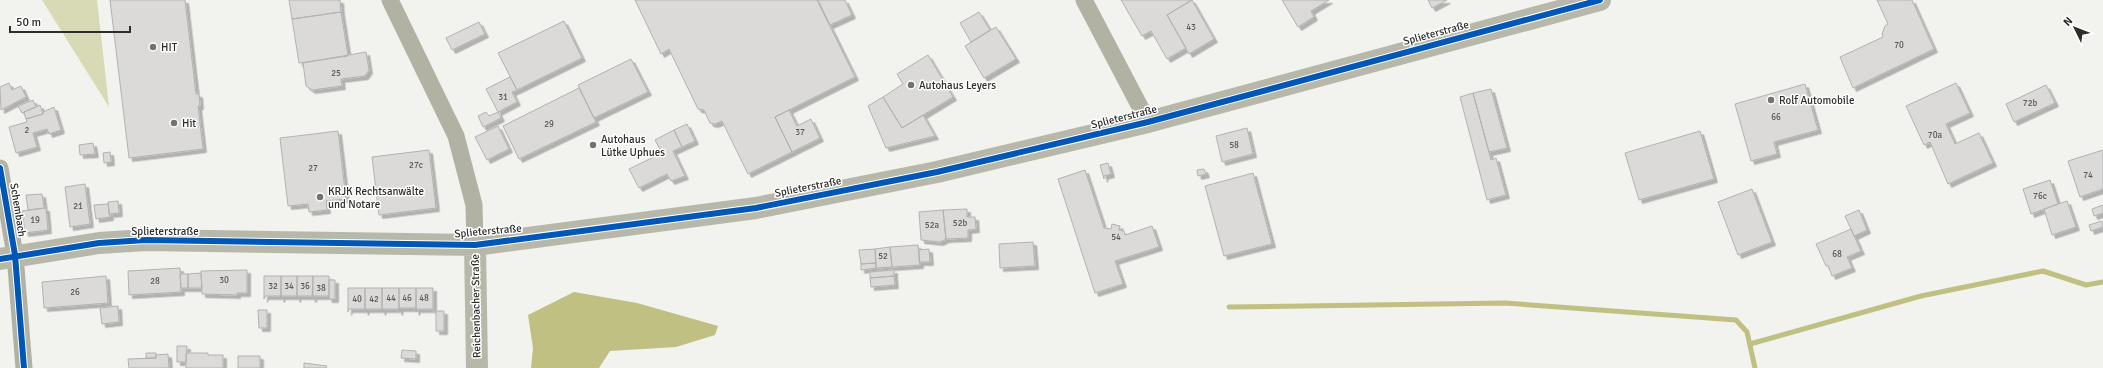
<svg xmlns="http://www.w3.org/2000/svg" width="2103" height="368" viewBox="0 0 2103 368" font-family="Signika,sans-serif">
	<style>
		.green { fill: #d8dab6 }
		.water { fill: #bfc082 }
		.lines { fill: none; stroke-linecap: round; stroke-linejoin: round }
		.stream { stroke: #bfc082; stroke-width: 5 }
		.building { fill: #dbdad9; stroke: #b3b2b2; filter: url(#shadow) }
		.street { stroke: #b1b1a4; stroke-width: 17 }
		.secondary { stroke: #b8b8aa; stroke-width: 22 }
		.cycleway-casing { stroke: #fff; stroke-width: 8 }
		.cycleway { stroke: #0057b8; stroke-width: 6 }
		.poi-dot { fill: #727370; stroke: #fff; stroke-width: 1.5 }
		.labels { text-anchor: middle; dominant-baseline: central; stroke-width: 3; stroke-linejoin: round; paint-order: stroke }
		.number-label { font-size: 9px; fill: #585957 }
		.street-label { font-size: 11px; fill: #2d2e2c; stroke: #fff }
		.poi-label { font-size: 11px; fill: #2d2e2c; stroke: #fff; text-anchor: start }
	</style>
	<defs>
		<filter id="shadow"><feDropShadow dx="3.5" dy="3.5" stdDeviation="0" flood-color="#0004"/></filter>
	</defs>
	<rect width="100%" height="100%" fill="#f2f2ee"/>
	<!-- green -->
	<path class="green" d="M42 0H97L109 107Z"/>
	<!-- water -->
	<path class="water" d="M574 292 637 303 718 326 715 335 676 347 610 351 599 368H531L533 348 528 315Z"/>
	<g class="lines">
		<!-- stream -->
		<path class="stream" d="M1229 307 1505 303 1736 320 1747 332 1755 368
			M1750 344 1921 296 2043 271 2086 285 2103 282"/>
	</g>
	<!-- building -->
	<path class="building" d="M110 0H185L196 94H199L200 106H198L203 149 129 158Z
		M289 0H340L341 12 292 19Z
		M635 0H817L855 77 775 117 792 152 748 174 722 121 715 124 710 123 704 110 698 109 669 49 661 54Z
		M818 0H845L852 15 830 25Z
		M1121 0H1192L1167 15 1186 48 1167 59 1151 31 1142 36Z
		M1192 0 1214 39 1189 54 1167 15Z
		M1282 0H1329L1311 11 1314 17 1298 27Z
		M1428 0H1447L1432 8Z
		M1877 0H1912L1934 49 1853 88 1840 57 1883 37 1882 34 1885 26 1888 24Z
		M341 12 348 56 299 63 292 19Z
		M979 12 990 30 971 42 960 23Z
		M564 21 582 58 517 90 498 53Z
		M479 22 485 34 452 50 446 38Z
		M996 27 1016 59 984 78 965 46Z
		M366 52 369 70 365 76 341 79 342 86 312 90 306 86 303 63Z
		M928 55 953 97 902 128 883 97 903 84 897 74Z
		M631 59 648 92 594 118 578 85Z
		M510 77 517 90 512 92 517 102 498 112 486 89Z
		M9 83 12 90 21 86 26 97 1 110 0 87Z
		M1956 83 1970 113 1946 124 1955 144 1979 133 1993 163 1948 184 1930 142 1924 145 1906 106Z
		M1805 84 1818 130 1774 142 1777 154 1751 161 1735 104Z
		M2046 85 2055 103 2014 122 2006 104Z
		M579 88 596 122 519 159 503 126Z
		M1491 89 1507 148 1489 152 1473 93Z
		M1473 93 1491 160 1496 158 1506 195 1487 200 1460 97Z
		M883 97 902 128 923 115 935 136 886 148 868 106Z
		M33 100 36 107 22 113 18 106Z
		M40 105 43 114 26 119 24 112Z
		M54 107 61 130 49 134 47 129 33 133 37 147 16 153 9 127 27 122 26 119 43 114V112Z
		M789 110 797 126 811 119 820 138 792 152 775 117Z
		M486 112 489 116 498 112 501 118 483 127 478 116Z
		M687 124 695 141 682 147 674 130Z
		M498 126 509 149 487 160 475 137Z
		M1247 128 1253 154 1222 162 1216 136Z
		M674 130 682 147 673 151 685 176 671 181 667 174 639 188 629 169 662 153 655 140Z
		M338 131 346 199 326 201 327 210 309 212 308 204 288 206 280 138Z
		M1700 131 1714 179 1639 200 1625 153Z
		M93 143 95 154 80 155 79 145Z
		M429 150 436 208 379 215 372 157Z
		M2103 150V189L2080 197 2068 161Z
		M110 152 111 162 104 163 103 153Z
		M1108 163 1111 174 1104 176V179L1100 165Z
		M1204 169 1206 174 1198 176 1197 170Z
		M1085 170 1104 228 1111 229 1112 224 1120 226 1119 230 1124 231 1125 235 1152 226 1159 247 1115 261 1123 284 1095 293 1058 179Z
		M1253 173 1272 244 1224 256 1205 186Z
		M2050 180 2058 204 2031 214 2023 189Z
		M85 184 90 224 70 227 65 187Z
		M1752 189 1772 242 1738 255 1718 202Z
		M42 194 44 208 28 210 26 195Z
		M118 201 119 213 109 214 108 202Z
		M2067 201 2076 227 2052 235 2044 209Z
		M108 204 110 217 96 219 94 205Z
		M2103 205V213L2094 216 2092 209Z
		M46 208 48 230 25 233 22 211Z
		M967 209V217H975L976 229 968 230V238L946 239 943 210Z
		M943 210 946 239 940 242 921 240 919 212Z
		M1859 210 1867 230 1854 236 1845 216Z
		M2102 221 2103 227 2091 231 2089 225Z
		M1851 229 1861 251 1847 257 1852 268 1832 276 1828 265 1826 266 1816 244Z
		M1033 242 1035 266 1000 268 999 244Z
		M918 245 920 265 892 267 890 247Z
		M890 247 892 267 876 268 875 249Z
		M875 249 876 263 861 264 859 250Z
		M929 249 930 262H919V250Z
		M876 263V268L861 270V264Z
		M180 268 181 292 129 295 128 271Z
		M247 270V293H237V295L202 294 201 271Z
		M894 270V276L870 278V272Z
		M201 273 202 288H188V274Z
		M180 274H188V288H181Z
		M106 276 108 303 44 308 42 282Z
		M264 276H281V299V296H265L264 299Z
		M281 276H297V299L296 296H281V299Z
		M297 276H313L312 299V296H297V299Z
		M313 276H329V299L328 296H313V299Z
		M894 276 895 285 871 287 870 278Z
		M329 280H335V299H329Z
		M348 288H365V312V309H349L348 312Z
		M365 288H382V312V309H366L365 312Z
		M382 288H399V312V309H383L382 312Z
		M399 288H416V312V308H399V312Z
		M416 288H433V312L432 309H416V312Z
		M118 306 119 322 102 324 100 308Z
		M258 310H267V328H259Z
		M436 311H444V331H436Z
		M177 346H187L186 362H177Z
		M402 350 416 351V359L401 358Z
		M146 353H156V358H146Z
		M186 353H208V355H223V368H186Z
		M168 354 169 368H129L128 359 156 358V355Z
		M238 356H260V368H238Z
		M304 363 327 366 326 368H304Z"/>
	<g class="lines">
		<!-- street -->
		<path class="street" d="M390 0 456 136 474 205 475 245
			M1084 0 1148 122
			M0 168 15 255 24 368"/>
		<!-- secondary -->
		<path class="secondary" d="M475 245 477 368
			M0 259 99 243 146 240 475 245 756 208 937 172 1148 122 1600 0"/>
		<!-- cycleway casing -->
		<g class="cycleway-casing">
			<path id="cycleway" d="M0 168 15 255 24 368
				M0 259 99 243 146 240 475 245 756 208 937 172 1148 122 1600 0"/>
		</g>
		<!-- cycleway -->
		<use href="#cycleway" class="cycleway"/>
	</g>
	<!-- markers -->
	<g class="poi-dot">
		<circle cx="153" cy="47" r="4"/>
		<circle cx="911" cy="85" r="4"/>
		<circle cx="1771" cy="100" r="4"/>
		<circle cx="174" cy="123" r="4"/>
		<circle cx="593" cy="145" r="4"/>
		<circle cx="320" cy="197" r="4"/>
	</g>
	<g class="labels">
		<!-- number labels -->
		<g class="number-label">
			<text x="1191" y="27">43</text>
			<text x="1899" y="45">70</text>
			<text x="336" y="73">25</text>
			<text x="503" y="97">31</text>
			<text x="2030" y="103">72b</text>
			<text x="1776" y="117">66</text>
			<text x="549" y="124">29</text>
			<text x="27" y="130">2</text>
			<text x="800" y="132">37</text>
			<text x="1935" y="135">70a</text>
			<text x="1234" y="145">58</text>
			<text x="416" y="165">27c</text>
			<text x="313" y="168">27</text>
			<text x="2088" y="175">74</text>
			<text x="2040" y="196">76c</text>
			<text x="78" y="206">21</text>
			<text x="35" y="220">19</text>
			<text x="960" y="223">52b</text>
			<text x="932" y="225">52a</text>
			<text x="1116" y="237">54</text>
			<text x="1837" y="254">68</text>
			<text x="883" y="256">52</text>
			<text x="224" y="280">30</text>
			<text x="155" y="281">28</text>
			<text x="273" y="286">32</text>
			<text x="289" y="286">34</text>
			<text x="305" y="286">36</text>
			<text x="321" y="288">38</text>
			<text x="75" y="292">26</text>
			<text x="391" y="298">44</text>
			<text x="407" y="298">46</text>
			<text x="424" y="298">48</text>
			<text x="357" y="299">40</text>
			<text x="374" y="299">42</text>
		</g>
		<!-- street labels -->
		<g class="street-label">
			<text transform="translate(1436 33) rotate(-15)">Splieterstraße</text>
			<text transform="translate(1124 117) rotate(-14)">Splieterstraße</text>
			<text transform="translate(808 187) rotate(-11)">Splieterstraße</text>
			<text transform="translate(18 210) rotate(81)">Schembach</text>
			<text x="165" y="231">Splieterstraße</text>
			<text transform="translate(488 231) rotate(-5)">Splieterstraße</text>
			<text transform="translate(476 306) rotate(-91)">Reichenbacher Straße</text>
		</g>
		<!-- poi labels -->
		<g class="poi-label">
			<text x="161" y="47">HIT</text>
			<text x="919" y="85">Autohaus Leyers</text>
			<text x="1779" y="100">Rolf Automobile</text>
			<text x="182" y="123">Hit</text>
			<text x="601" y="139">Autohaus<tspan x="601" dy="13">Lütke Uphues</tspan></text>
			<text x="328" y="191">KRJK Rechtsanwälte<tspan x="328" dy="13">und Notare</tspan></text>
		</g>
	</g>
	<!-- north arrow -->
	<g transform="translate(2075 28) rotate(313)" stroke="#ffffff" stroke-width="3" paint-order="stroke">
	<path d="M0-3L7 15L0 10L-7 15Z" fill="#2d2e2c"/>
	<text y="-6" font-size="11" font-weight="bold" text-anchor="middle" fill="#2d2e2c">N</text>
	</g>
	<!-- scale -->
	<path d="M10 26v6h120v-6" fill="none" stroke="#2d2e2c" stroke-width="2"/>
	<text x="16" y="26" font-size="12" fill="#2d2e2c" stroke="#ffffff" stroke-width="3" paint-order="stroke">50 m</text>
</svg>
